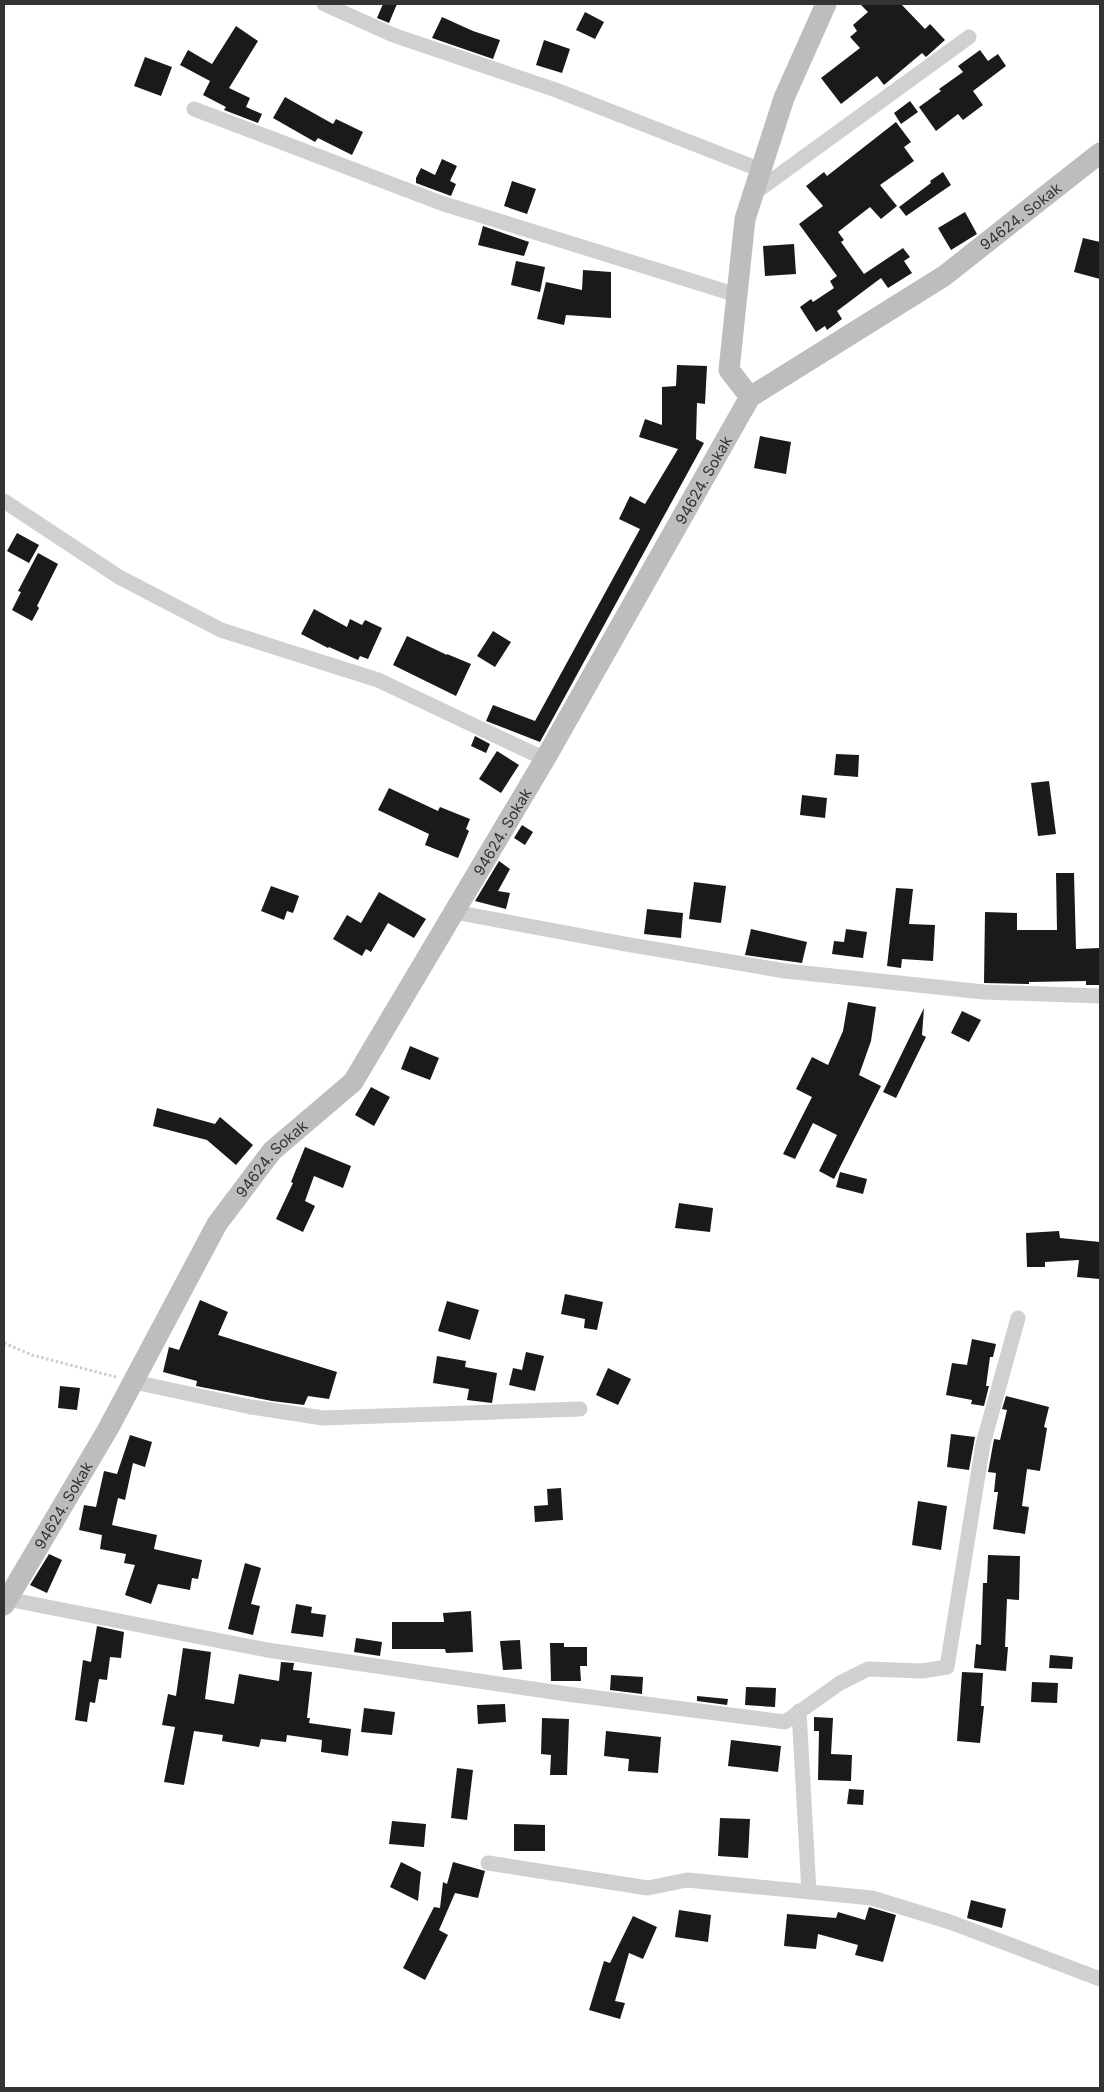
<svg xmlns="http://www.w3.org/2000/svg" width="1104" height="2092" viewBox="0 0 1104 2092" font-family="Inter,sans-serif">
	<style>
		.building { fill: #1a1a1a }
		.lines { fill: none; stroke-linecap: round; stroke-linejoin: round }
		.path { stroke: #cdcdcd; stroke-width: 3; stroke-dasharray: 2.5 2.5; stroke-linecap: butt }
		.street { stroke: #d0d0d0; stroke-width: 15 }
		.secondary { stroke: #bdbdbd; stroke-width: 21 }
		.labels { text-anchor: middle; dominant-baseline: central; stroke-width: 5; stroke-linejoin: round; paint-order: stroke }
		.street-label { font-size: 15px; fill: #333; stroke: #fff }
	</style>
	<rect width="100%" height="100%" fill="#fff"/>
	<!-- building -->
	<path class="building" d="M383 4H397L389 23 377 18Z
		M860 4H901L925 29 930 24 945 40 926 57 922 53 884 85 877 76 841 104 821 78 860 48 850 37 857 31 853 25 868 12Z
		M585 12 604 22 595 39 576 30Z
		M442 17 473 31 500 40 493 59 432 38Z
		M236 26 258 41 229 88 250 98 246 107 262 114 258 123 224 110 226 107 203 95 210 81 180 65 188 50 212 64Z
		M544 40 570 49 562 73 536 65Z
		M980 50 988 61 998 54 1006 66 973 91 983 105 963 120 958 114 936 131 919 107 941 91 939 89 963 72 958 66Z
		M145 57 172 67 161 96 134 86Z
		M285 97 333 124 336 119 363 132 352 155 318 138 315 142 273 118Z
		M910 101 918 112 901 124 894 113Z
		M896 122 911 142 904 147 914 161 880 185 897 206 881 219 870 207 838 232 844 240 841 242 864 274 903 248 910 257 904 261 912 273 888 288 881 278 837 311 842 319 827 330 825 326 816 332 800 307 811 299 813 302 834 288 830 281 837 276 799 224 823 206 806 186 824 172 827 176Z
		M442 159 457 166 450 181 456 184 451 196 416 183V178L421 168 435 175Z
		M943 172 951 185 906 216 899 207 931 183 930 181Z
		M512 181 536 189 527 214 504 206Z
		M965 212 977 234 951 250 938 228Z
		M483 226 529 242 524 256 478 245Z
		M1083 238 1100 242V279L1074 272Z
		M794 244 796 274 765 276 763 246Z
		M516 261 545 267 540 292 511 285Z
		M583 270 611 272V318L566 315 564 325 537 319 546 282 582 290Z
		M677 365 707 366 705 404 697 403 696 439 704 443 540 742 486 721 493 705 535 721 640 529 619 519 630 496 645 504 678 449 639 437 645 419 662 425V387L676 386Z
		M760 436 791 442 786 474 754 468Z
		M17 533 39 545 29 563 7 551Z
		M38 553 58 564 37 606 39 608 32 621 12 610 21 592 18 591Z
		M314 609 347 627 350 619 362 625 365 620 382 628 368 659 360 656 358 660 329 647 328 648 301 634Z
		M493 631 511 642 495 667 477 656Z
		M407 636 447 655V654L471 664 456 696 393 665Z
		M475 736 490 744 486 753 471 746Z
		M497 751 519 765 501 793 479 779Z
		M836 754 859 755 858 777 834 775Z
		M1049 781 1056 834 1038 836 1031 783Z
		M389 788 438 811 440 807 470 819 466 829 469 831 458 858 425 845 429 834 378 810Z
		M802 795 827 798 825 818 800 815Z
		M522 825 533 832 525 845 514 838Z
		M499 861 510 869 498 891 510 893 506 909 475 901Z
		M1056 873H1074L1076 949 1100 948V985H1086V981L1029 982V984L984 983 985 912 1017 913V930H1057Z
		M694 882 726 886 721 923 689 919Z
		M271 886 299 896 293 913 287 911 284 920 261 911Z
		M896 888 913 889 909 924 935 925 933 961 902 959 901 968 887 966Z
		M379 892 426 919 414 938 388 923 371 952 366 949 362 956 333 939 347 915 361 923Z
		M647 909 683 913 681 938 644 934Z
		M751 929 807 942 802 963 745 955Z
		M846 929 867 932 863 958 832 954 834 941 844 942Z
		M848 1002 876 1007 871 1041 859 1075 881 1086 834 1179 819 1171 837 1135 813 1123 795 1159 783 1154 812 1097 796 1089 812 1057 828 1065 843 1031Z
		M924 1008 922 1035 926 1037 896 1098 883 1092Z
		M962 1011 981 1020 969 1042 951 1033Z
		M410 1046 439 1058 430 1080 401 1069Z
		M371 1087 390 1097 374 1126 355 1115Z
		M157 1108 215 1124 220 1117 253 1145 236 1165 207 1140 153 1126Z
		M305 1147 351 1166 343 1188 314 1176 305 1201 315 1206 303 1232 276 1219 293 1183 291 1182Z
		M840 1172 867 1179 863 1194 836 1187Z
		M679 1203 713 1208 710 1232 675 1228Z
		M1059 1231 1060 1238 1100 1242V1279L1077 1277 1079 1260 1045 1262V1267H1027L1026 1233Z
		M565 1294 603 1302 597 1330 584 1328 585 1319 561 1314Z
		M200 1300 228 1312 218 1335 337 1372 329 1399 308 1396 304 1405 272 1401 196 1386 197 1381 163 1372 169 1347 179 1350Z
		M447 1301 479 1310 470 1340 438 1331Z
		M972 1339 996 1344 993 1357H990L986 1386H989L984 1406 971 1404 972 1400 946 1395 952 1363 967 1365Z
		M526 1352 544 1356 535 1391 509 1385 513 1368 522 1370Z
		M437 1356 466 1361 465 1367 497 1373 492 1403 467 1400 469 1389 433 1383Z
		M608 1368 631 1379 618 1405 596 1395Z
		M60 1386 80 1388 77 1410 58 1408Z
		M1006 1396 1049 1407 1044 1427 1047 1428 1040 1471 1027 1469 1022 1506 1029 1507 1025 1534 993 1529 998 1492H994L996 1473 988 1472 994 1439 1000 1440 1007 1410 1002 1409Z
		M951 1434 975 1437 969 1470 947 1467Z
		M130 1435 152 1442 145 1467 133 1463 125 1500 118 1498 112 1525 157 1535 154 1549 202 1560 198 1579 192 1578 190 1590 158 1584 151 1604 125 1595 135 1565 124 1563 126 1554 100 1549 102 1535 79 1530 84 1505 96 1507 104 1471 117 1474Z
		M561 1488 563 1520 535 1522 534 1506 548 1505 547 1489Z
		M918 1501 947 1506 941 1550 912 1545Z
		M49 1554 62 1560 47 1593 30 1585Z
		M988 1555 1020 1556 1019 1600 1007 1599 1005 1647H1008L1006 1671 974 1668 976 1644 981 1645 983 1583H987Z
		M245 1563 261 1568 251 1604 260 1606 253 1635 228 1629Z
		M296 1604 312 1607 311 1613 326 1615 323 1637 291 1633Z
		M471 1611 473 1652 446 1653 445 1649H392V1622H444L443 1613Z
		M97 1626 124 1632 121 1658 110 1657 107 1680 99 1679 95 1703 90 1702 87 1722 75 1720 83 1660 91 1662Z
		M356 1638 382 1642 380 1656 354 1652Z
		M520 1640 522 1669 503 1670 500 1641Z
		M550 1643H564V1647H587V1666H580L581 1681H551Z
		M183 1648 211 1652 205 1699 234 1704 239 1674 279 1681 281 1662 294 1663 293 1670 312 1672 307 1718H310L309 1723 351 1729 348 1756 321 1752 322 1740 287 1735 286 1742 261 1739 259 1747 222 1741 223 1735 194 1731 184 1785 164 1782 175 1727 162 1725 168 1694 176 1696Z
		M1050 1655 1073 1657 1072 1669 1049 1668Z
		M962 1672 983 1673 981 1706H984L980 1743 957 1741Z
		M611 1675 643 1677 642 1694 610 1690Z
		M1032 1682 1058 1683 1057 1703 1031 1702Z
		M746 1687 776 1688 775 1707 745 1705Z
		M697 1696 728 1699 727 1705 697 1701Z
		M505 1704 506 1722 478 1724 477 1705Z
		M364 1708 395 1712 392 1735 361 1732Z
		M814 1717 833 1718 831 1754 852 1755 851 1781 818 1780 819 1731H814Z
		M542 1718 569 1719 567 1775H550L551 1755 541 1754Z
		M606 1731 661 1737 658 1773 628 1771 629 1759 604 1756Z
		M731 1740 781 1746 778 1772 728 1766Z
		M457 1768 473 1770 467 1820 451 1818Z
		M849 1789 864 1790 863 1805 847 1804Z
		M720 1818 750 1819 748 1858 718 1856Z
		M392 1821 426 1824 424 1847 389 1844Z
		M514 1824 545 1825V1851H514Z
		M401 1862 421 1872 418 1901 390 1887Z
		M453 1862 485 1871 478 1898 455 1893 439 1930 448 1935 425 1980 403 1968 434 1907 440 1908 443 1882 447 1884Z
		M971 1900 1006 1909 1002 1928 967 1918Z
		M869 1907 896 1915 883 1962 855 1955 858 1945 818 1934 816 1949 784 1946 787 1914 836 1918 838 1912 865 1920Z
		M679 1910 711 1915 708 1942 675 1937Z
		M633 1916 657 1927 643 1959 629 1953 615 2001 625 2003 620 2019 589 2010 604 1961 610 1963Z"/>
	<g class="lines">
		<!-- path -->
		<path class="path" d="M4 1343 32 1355 116 1377"/>
		<!-- street -->
		<path class="street" d="M324 4 393 35 556 90 761 170
			M194 109 441 203 737 295
			M753 194 969 37
			M4 501 119 577 221 630 378 680 545 759
			M454 912 625 944 785 971 984 992 1100 996
			M134 1382 251 1407 323 1418 580 1409
			M7 1599 267 1650 567 1694 785 1722 840 1683 868 1669 922 1671 947 1667 983 1444 1018 1318
			M799 1711 809 1892
			M488 1863 648 1888 687 1880 872 1898 950 1922 1100 1979"/>
		<!-- secondary -->
		<g class="secondary">
			<path d="M750 397 729 370 745 219 784 98 826 4"/>
			<path id="s1" d="M4 1605 108 1429 217 1224 272 1151 353 1082 545 759 750 397 944 276 1100 153"/>
		</g>
	</g>
	<g class="labels">
		<!-- street labels -->
		<g class="street-label">
			<text stroke="none"><textPath href="#s1" startOffset="1752">94624. Sokak</textPath></text>
			<text stroke="none"><textPath href="#s1" startOffset="1331">94624. Sokak</textPath></text>
			<text stroke="none"><textPath href="#s1" startOffset="926">94624. Sokak</textPath></text>
			<text stroke="none"><textPath href="#s1" startOffset="522">94624. Sokak</textPath></text>
			<text stroke="none"><textPath href="#s1" startOffset="116">94624. Sokak</textPath></text>
		</g>
	</g>
	<!-- border -->
	<rect width="1104" height="2092" fill="none" stroke="#333333" stroke-width="10"/>
</svg>
